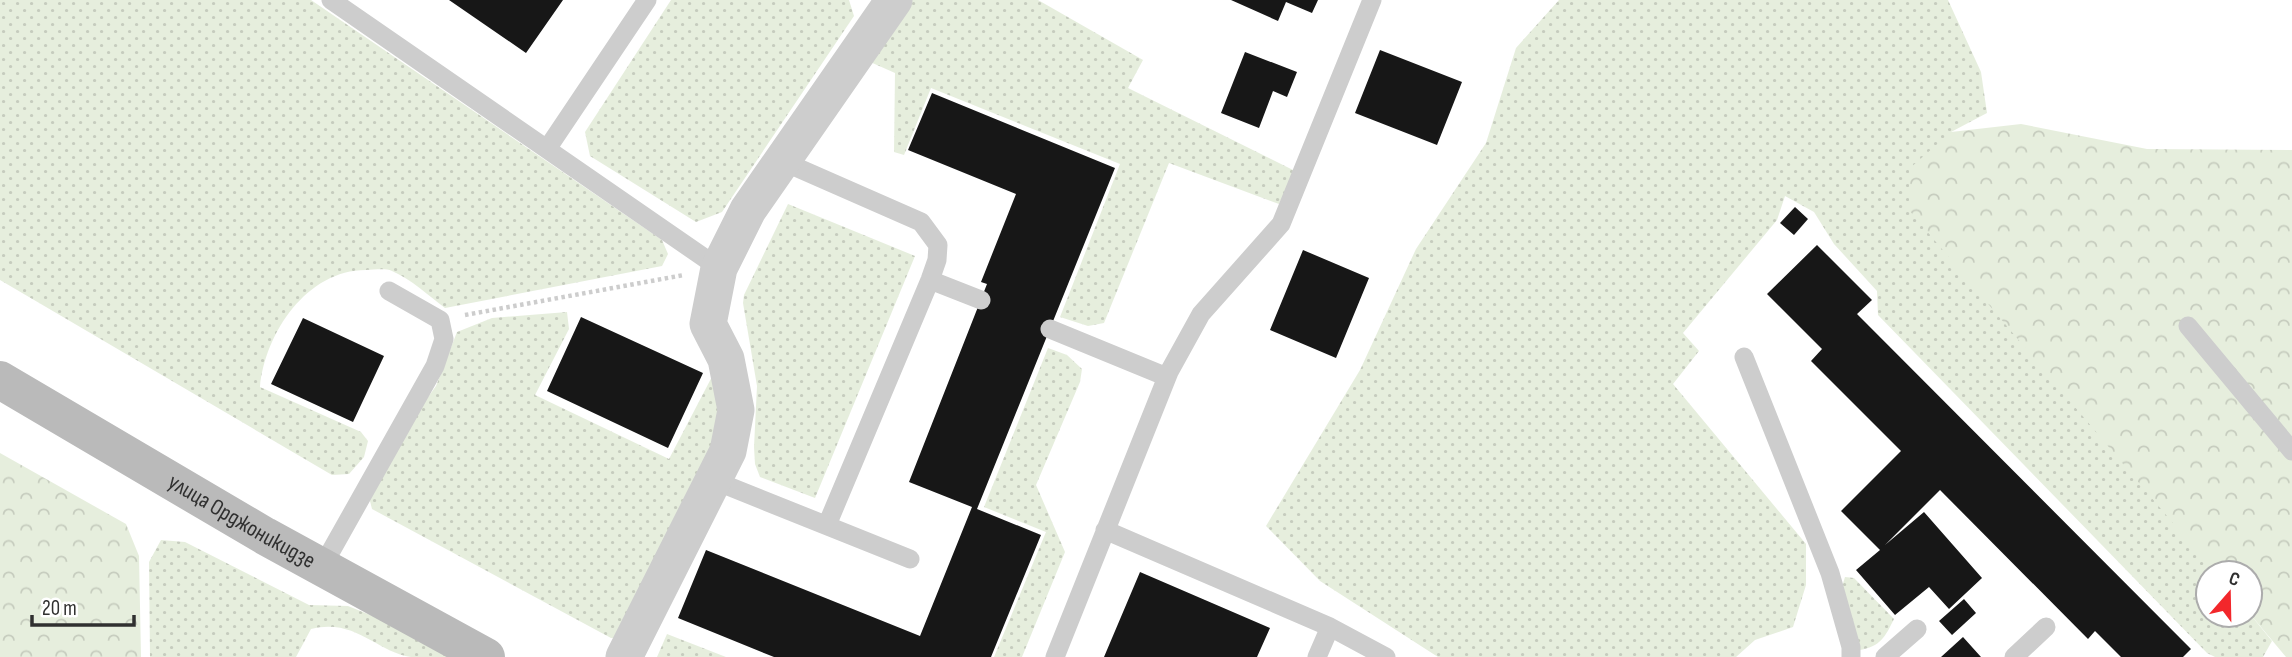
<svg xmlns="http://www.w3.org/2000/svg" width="2292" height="657" viewBox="0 0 2292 657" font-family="'Sofia Sans Condensed',sans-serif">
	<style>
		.grass { fill: url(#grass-dots) }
		.forest { fill: url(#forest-crowns) }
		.building { fill: #171717 }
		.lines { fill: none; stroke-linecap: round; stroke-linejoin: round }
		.path { stroke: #cdcdcd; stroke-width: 4.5; stroke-dasharray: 3.5 3.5; stroke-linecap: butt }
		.service { stroke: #cdcdcd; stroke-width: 19 }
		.minor { stroke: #cdcdcd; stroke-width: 37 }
		.secondary { stroke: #bababa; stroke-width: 38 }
		.labels { text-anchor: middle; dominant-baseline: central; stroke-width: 7; stroke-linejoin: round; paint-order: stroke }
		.street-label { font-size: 23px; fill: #303030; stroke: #fff }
	</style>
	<defs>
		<pattern id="grass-dots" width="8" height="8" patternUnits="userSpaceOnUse" patternTransform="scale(1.75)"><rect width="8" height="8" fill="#e6eedd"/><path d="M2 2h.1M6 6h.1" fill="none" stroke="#c6ccbe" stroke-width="1.8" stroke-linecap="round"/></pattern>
		<pattern id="forest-crowns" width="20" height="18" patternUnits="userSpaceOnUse" patternTransform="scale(1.75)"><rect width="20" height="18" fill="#e6eedd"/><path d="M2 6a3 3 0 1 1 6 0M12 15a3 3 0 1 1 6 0" fill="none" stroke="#c6ccbe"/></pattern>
	</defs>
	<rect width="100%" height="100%" fill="#fff"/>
	<!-- grass -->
	<path class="grass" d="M0 0H311L662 240 668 254 662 266 445 308C429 296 411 279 392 271 385 268 374 270 366 270 307 270 265 333 260 387L361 432 368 441 364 457 349 474 332 475 0 280Z
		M671 0H849L854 16 722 212 696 222 590 156 585 132Z
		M909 0H1038L1143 60 1128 88 1295 171 1279 204 1169 163 1104 323 1088 326 1060 317 1120 164 931 88 904 155 894 152 895 73 868 61Z
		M1559 0H1948L1981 72 1987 113 1951 132 2215 573H2208V615L2250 614 2272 641 2263 657H2215L2207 653 1878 315 1877 291 1834 244 1814 212 1785 196 1777 220 1683 333 1699 351 1673 384 1806 544V585L1793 627 1755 640 1736 657H1438L1320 581 1266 526 1360 370 1416 249 1486 143 1516 48Z
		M788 204 915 256 815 498 760 477 755 464 754 447 757 386 743 303 744 295Z
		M567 312 569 329 535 395 669 459 716 369 720 450 624 638H611L372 509 369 497 411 421 436 386 457 332 492 318Z
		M1048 348 1067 355 1082 369 1080 382 1036 485 1065 552 1022 657H994L1046 532 984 507Z
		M161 540 185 542 309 605 348 606 400 627 456 657C441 657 425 657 411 657 376 652 356 618 311 629L296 657H150L149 562Z
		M1845 577 1854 578 1894 619C1885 637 1881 646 1860 650L1841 590Z
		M667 634 726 657H657Z"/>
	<!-- forest -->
	<path class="forest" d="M2021 124 2147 149 2292 150V657H2286L2250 614V573H2215L1909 210V169L1951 132Z
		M0 453 126 524 139 556 141 657H0Z"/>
	<!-- building -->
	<path class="building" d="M449 0H563L526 53Z
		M1231 0H1318L1312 13 1286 2 1278 21Z
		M1380 50 1462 82 1437 145 1355 113Z
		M1245 52 1297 72 1287 97 1273 91 1259 128 1221 113Z
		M932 93 1115 168 977 509 1041 535 991 657H774L678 618 706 550 920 636 972 507 909 482 987 284 981 282 1016 194 908 150Z
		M1795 207 1808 219 1794 235 1780 223Z
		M1817 245 1872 300 1857 314 2191 649 2183 657H2121L2095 631 2088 639 1940 490 1885 545 1924 512 1982 578 1949 609 1929 587 1895 615 1856 570 1880 550 1841 511 1901 451 1811 361 1822 349 1767 294Z
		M1303 250 1369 278 1336 358 1270 330Z
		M581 317 703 373 668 448 547 391Z
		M303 318 384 356 353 422 271 384Z
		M1140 572 1270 628 1257 657H1104Z
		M1964 599 1976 613 1952 635 1939 621Z
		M1963 637 1981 657H1941Z"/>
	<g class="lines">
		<!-- path -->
		<path class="path" d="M465 315 684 275"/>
		<!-- service -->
		<path class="service" d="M331 0 719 268
			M547 149 647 0
			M782 161 921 222 938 245 937 260 930 280 827 525
			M930 280 981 300
			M2188 326 2292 451
			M1050 329 1167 377
			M1744 357 1830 573 1851 647V657
			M713 480 910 559
			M1105 530 1330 627 1386 657
			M322 567 435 366 444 339 440 320 389 291
			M1055 657 1169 372 1201 314 1281 224 1372 0
			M1317 657 1330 627
			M1885 657 1917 629
			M2014 657 2046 627"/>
		<!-- minor -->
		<path class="minor" d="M624 657 728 451 736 410 726 359 708 324 719 268 748 210 894 0"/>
		<!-- secondary -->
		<path class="secondary" id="s1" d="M0 380 265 536 486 657"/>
	</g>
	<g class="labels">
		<!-- street labels -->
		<g class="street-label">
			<text stroke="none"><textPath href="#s1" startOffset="280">улица Орджоникидзе</textPath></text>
		</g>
	</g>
	<!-- north arrow -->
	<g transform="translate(2229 594) rotate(20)"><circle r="33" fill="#ffffff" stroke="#acacac" stroke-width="2"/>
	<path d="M0-5L12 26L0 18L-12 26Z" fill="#f2272b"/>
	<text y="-10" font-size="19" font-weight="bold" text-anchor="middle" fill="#303030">С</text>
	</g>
	<!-- scale -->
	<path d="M32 615v10h102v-10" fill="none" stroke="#303030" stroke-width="3.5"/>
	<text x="42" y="615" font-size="21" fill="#303030" stroke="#ffffff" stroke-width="5" paint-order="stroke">20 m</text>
</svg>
